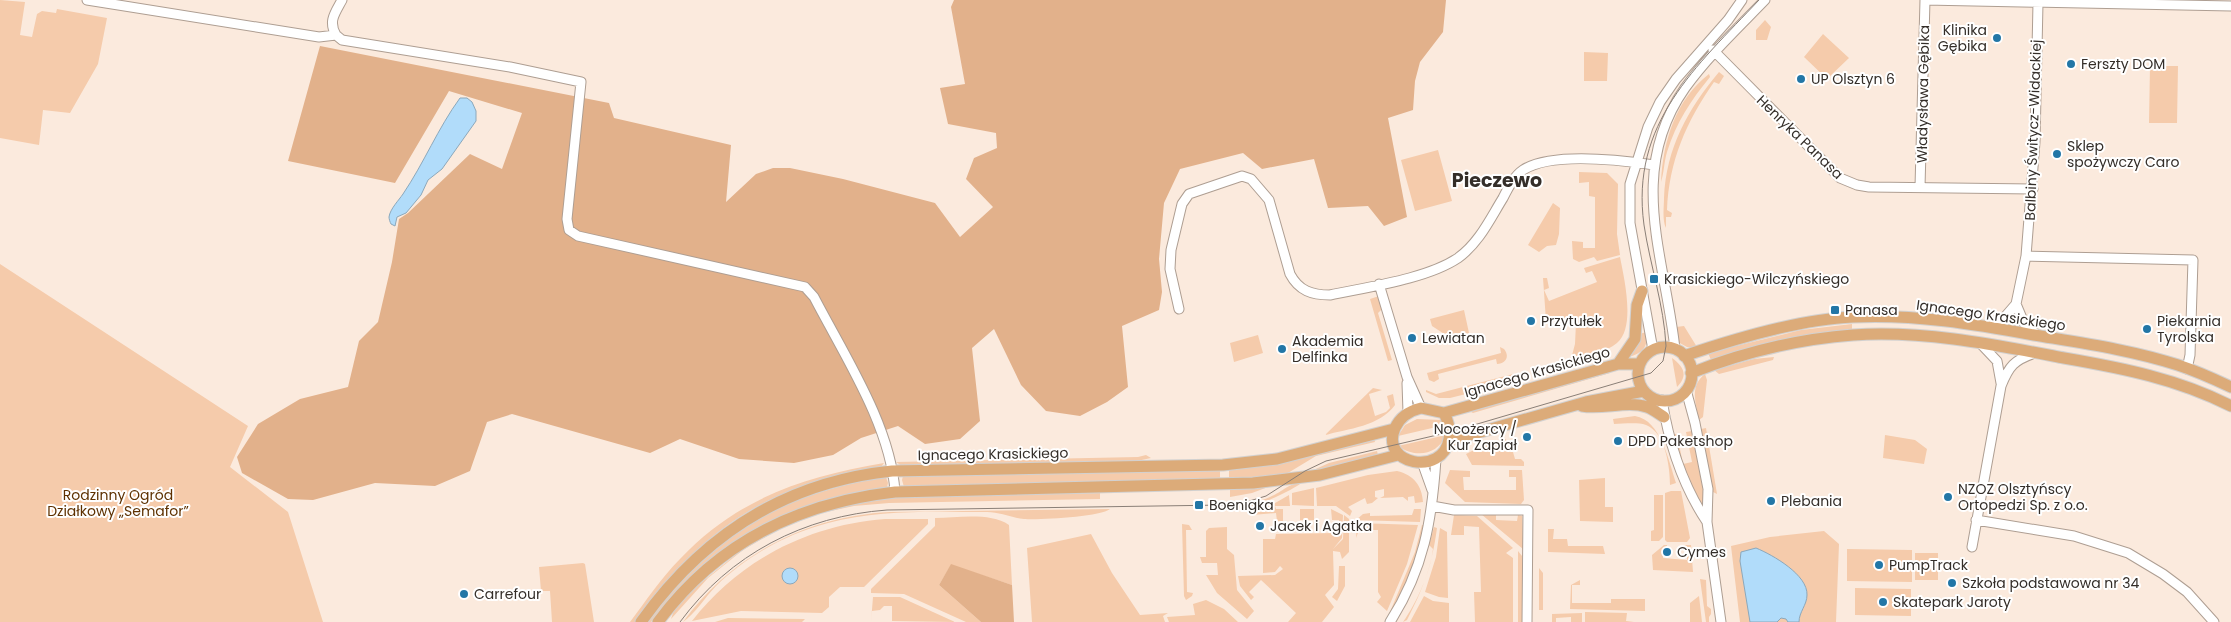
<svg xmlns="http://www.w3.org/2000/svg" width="2231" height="622" viewBox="0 0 2231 622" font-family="Poppins,sans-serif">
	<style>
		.green { fill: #f5cbab }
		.forest { fill: #e2b18b }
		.water { fill: #b1dcfa; stroke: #8ca8bb }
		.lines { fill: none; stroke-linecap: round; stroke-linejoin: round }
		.minor-casing { stroke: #ae9e92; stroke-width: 11 }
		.major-casing { stroke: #d2d1d0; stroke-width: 13 }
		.minor { stroke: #fff; stroke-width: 9 }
		.major { stroke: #dcab79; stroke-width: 11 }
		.tram { stroke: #8a7f77; stroke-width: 1 }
		.poi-dot { fill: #2276a6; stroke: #fff; stroke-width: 2 }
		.labels { text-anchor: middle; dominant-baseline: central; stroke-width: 4; stroke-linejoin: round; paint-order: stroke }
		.poi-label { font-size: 14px; fill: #342e29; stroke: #fff; text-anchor: start }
		.street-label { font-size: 14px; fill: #342e29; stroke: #fff }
		.park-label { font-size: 14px; fill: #5e3100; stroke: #fff }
		.district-label { font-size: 19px; font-weight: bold; fill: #342e29; stroke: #fff }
	</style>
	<rect width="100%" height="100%" fill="#fbeadd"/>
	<!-- green -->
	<path class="green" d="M0 0 25 2 20 35 32 37 37 14 42 11 56 13 57 9 107 18 98 64 70 113 43 110 39 145 0 138Z
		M1765 20 1771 27 1767 40H1756V30Z
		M1823 34 1849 58 1827 79 1804 57Z
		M1584 52 1608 53 1607 81H1584Z
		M2150 66H2178L2177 123H2149Z
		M1719 72 1724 76 1719 84 1714 82C1686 122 1669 161 1667 210L1672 213 1671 217H1666V228C1662 220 1664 207 1664 198 1666 148 1688 109 1719 72Z
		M1709 74 1710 77C1691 100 1676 123 1667 152 1664 162 1664 173 1661 182 1663 141 1676 99 1709 74Z
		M1438 150 1452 201 1415 211 1401 160Z
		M1579 172 1607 173 1618 184 1617 234 1620 255 1597 261 1594 257 1579 262 1573 259 1572 241 1583 242V248H1595V197L1589 196V182L1579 183Z
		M1553 203 1560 208 1559 234 1556 245 1547 246 1539 252 1528 245Z
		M1620 257C1624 278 1636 327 1617 343 1606 352 1587 356 1574 361L1571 359 1575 344 1576 323 1559 320 1555 317 1546 321 1543 278H1547L1549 288 1544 290 1549 301 1597 282 1592 271 1586 273 1584 268Z
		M0 264 248 426 230 467 288 512 323 622H0Z
		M1379 296 1383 308 1378 313 1392 360 1388 361 1370 299Z
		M1464 310 1469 333 1452 339 1432 326 1430 319Z
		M1852 324V330L1711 360 1708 353 1801 330Z
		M1684 326 1697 347H1687L1678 342 1676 327Z
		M1647 332C1648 347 1643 353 1629 357L1639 334Z
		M1258 335 1263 353 1234 362 1230 343Z
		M1500 347 1504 349C1510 356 1506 364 1497 364L1496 359 1438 374 1439 379 1434 382 1429 380 1427 373 1501 353Z
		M1774 357 1773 360 1719 374 1714 370 1754 359Z
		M1672 358C1683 366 1689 375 1677 387Z
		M1610 371V373L1473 413 1471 412 1470 410Z
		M1513 374 1514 382 1450 398H1439L1426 392V390L1436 394Z
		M1705 374 1707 380 1703 417 1699 420C1696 404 1689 386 1705 374Z
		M1373 388 1382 390 1369 394 1375 416 1386 412 1390 408 1387 396 1393 394 1395 405C1380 426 1348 429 1325 435Z
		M1635 416C1661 420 1669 462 1676 483L1670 485C1670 468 1666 433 1646 425 1637 422 1623 424 1614 424L1613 419Z
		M1417 419 1441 420 1445 425 1398 436 1405 425Z
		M1706 428 1717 494 1713 492 1701 429Z
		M1692 431 1705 501 1703 504 1699 501 1682 465 1673 434H1677L1683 464 1692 462 1686 432Z
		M1446 435C1437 456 1415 458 1398 446Z
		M1885 435 1915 440 1927 449 1924 464 1883 458Z
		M1374 439 1375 442 1316 456 1283 476 1229 480V469Z
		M1506 439 1508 451 1513 452 1515 459H1521L1524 462V466L1472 465 1466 454 1482 446Z
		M1377 451 1378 455 1309 472 1329 463Z
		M1146 455 1151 458 1137 461 902 466 896 462 1138 457Z
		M884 463 881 467C767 485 702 529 635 622H630C646 601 661 578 680 559 738 498 803 477 884 463Z
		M1220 469V480L904 487 902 480 903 476Z
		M1450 470 1470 471V477H1463L1464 490H1516V477H1509V470H1522L1524 500 1521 504 1465 502 1445 483Z
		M1397 471C1414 475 1422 486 1423 502L1415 503 1414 496 1408 497V501L1403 497 1380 498 1384 496V489L1375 491V497L1378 498 1372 503 1367 504 1365 498 1348 507 1352 511 1350 516 1336 506H1317L1316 488 1368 475Z
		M886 477 888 483 887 487C788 500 711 542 651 622H648C711 534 780 494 886 477Z
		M1605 478V507H1613V522L1580 521 1579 480Z
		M1303 482C1293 490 1243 515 1230 507 1244 505 1257 503 1270 497 1284 491 1287 484 1303 482Z
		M1268 487 1252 493 1230 497V488Z
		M1314 488V506L1292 505V493Z
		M1671 491H1681L1690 538 1687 542H1667L1665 540V493Z
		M1100 493V499L889 503 854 506 821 513 781 528 743 550 708 578 671 619 674 610 692 590 749 544 787 523 840 505 890 497Z
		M1289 495 1290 506H1275L1276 509H1283V521H1277L1276 513 1252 515 1253 511 1270 506Z
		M1654 495H1663V537L1659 541H1651V531L1654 530Z
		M1110 509C1100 517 1040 520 1024 519 1012 518 1000 512 987 512 935 512 879 509 828 523 786 534 747 556 716 586 706 596 694 615 683 622 732 555 807 516 890 512Z
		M1300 509H1314V520H1300Z
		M1331 509 1343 515 1342 538 1333 549 1343 539 1344 515 1349 519V552L1342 559 1340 552 1333 551 1334 585 1325 595 1334 607 1322 622H1288L1296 613 1261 580 1249 592 1254 597 1251 600 1240 586 1238 576 1275 575 1283 569 1280 566 1275 572 1263 573V539H1275L1276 534 1338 533 1339 520H1332Z
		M1414 509H1421L1420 522 1356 520 1363 514 1370 513V516L1412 515Z
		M1481 514 1496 515V520L1517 521 1518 515 1522 516 1523 549Z
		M1454 515 1477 516 1513 548 1506 553 1513 558V622H1475L1474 592H1481L1479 527 1464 526V535H1451Z
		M935 518C957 518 990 512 1009 525L1012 585 951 565 939 585 981 622H966L904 594 871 593V589L935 526Z
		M885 519H928V524L864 587H840L829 597V607L822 613 741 611 692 621C740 560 808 525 885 519Z
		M1357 523 1418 525 1407 564 1387 611 1377 602 1381 597 1378 592V530H1359L1356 538Z
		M1182 524 1189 525 1192 530H1186L1187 592 1193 593 1192 596 1186 600 1184 596Z
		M1422 525H1426C1418 555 1409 587 1390 612L1415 552Z
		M1227 527V549L1234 555 1237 590 1254 611 1247 619 1217 593 1206 575H1218L1217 563H1202L1200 557H1206V531L1209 528Z
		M1434 527 1437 528C1432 565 1424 587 1407 620L1403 622C1417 602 1430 573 1433 549L1429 545Z
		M1440 528 1447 532 1448 598 1439 597 1425 592 1436 557Z
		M1548 529H1554L1553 539H1567L1568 546H1603L1605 554 1548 552Z
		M1824 531 1839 544 1836 622H1740L1731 546 1770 537Z
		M1091 534 1112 573 1140 615 1168 613 1163 616 1165 622H1032L1027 548Z
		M1664 545H1667V548H1663V558L1687 560V548H1681V545H1691L1693 572 1653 570 1652 555Z
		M1847 549 1912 550V582L1847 581Z
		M1518 551 1522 556V622H1518Z
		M1915 553H1938V580H1915Z
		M583 563 585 564 594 622H552L550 591H541L539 567Z
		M1339 566H1345V586L1337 601 1332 597 1338 589Z
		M1539 568 1543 573V610H1539Z
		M1700 579 1706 580 1707 606 1711 609V614L1709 617V622H1706Z
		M1580 580V585H1572V603H1611V599H1645V611L1570 609 1571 585Z
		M1855 588 1911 589V616L1855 615Z
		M1424 596 1433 601 1449 603V622H1410Z
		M1699 596 1702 622H1690V603Z
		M873 597H900L955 622 892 621V606H884L880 610 872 611 871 622Z
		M1206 600 1224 609 1238 622H1169L1167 617 1195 615 1193 604Z
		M1585 612 1627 613 1626 621 1634 622H1585Z
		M1582 613V622H1571V617L1556 618V622H1552V614Z
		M728 618 805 619 802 622H715Z"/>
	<!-- forest -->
	<path class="forest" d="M954 0H1446L1443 32 1420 62 1415 81 1413 110 1388 118 1407 217 1384 226 1368 206 1328 208 1314 159 1262 169 1243 153 1180 169 1164 203 1159 259 1162 292 1159 310 1122 326 1128 387 1107 402 1080 416 1046 411 1021 385 994 329 972 348 980 421 960 439 925 444 898 426 861 438 833 455 794 463 739 459 680 439 650 453 512 414 487 422 470 471 435 486 375 483 313 500 288 499 242 473 237 457 258 424 300 399 348 387 359 341 378 322 392 262 399 219 408 213 470 154 502 169 522 113 449 91 395 183 288 161 320 46 609 103 614 118 731 145 726 202 756 174 773 168H790L843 179 935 203 960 237 993 207 966 179 974 158 997 148 996 133 948 124 940 88 965 84 951 7Z
		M951 564 1012 585 1014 622H981L939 585Z"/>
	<!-- water -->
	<path class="water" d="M460 98H467L472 102 476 111V121L442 169 428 180 421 195 406 213 397 217 395 226 391 224C390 222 389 219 389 217 390 209 399 200 403 194 424 163 438 128 460 98Z
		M1756 548C1773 555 1808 575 1807 595 1807 605 1799 612 1799 622H1788L1786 619 1781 618 1777 622H1750L1740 561 1741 552Z
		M782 576a8 8 0 1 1 16 0a8 8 0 1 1-16 0Z"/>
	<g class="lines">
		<!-- minor casing -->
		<g class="minor-casing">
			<path id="minor" d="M87 0 319 37 336 35 342 40 510 67 581 82 567 219 569 230 578 236 805 287 814 297C844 355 891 426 895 492
				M1925 0 2231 6
				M336 35C328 21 335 13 342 0
				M1713 50 1840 178 1857 185 1869 187 2033 189
				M1920 187 1925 0
				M2026 256 2193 260 2190 355 2187 369
				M1379 284 1407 377 1421 408
				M2016 304 2024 323 2038 336
				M1179 309 1170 269 1171 250 1182 204 1189 194 1242 176 1251 179 1269 200 1290 274C1299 291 1312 295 1330 295 1367 287 1427 279 1458 258 1479 243 1490 219 1503 198 1508 188 1514 176 1523 170 1551 152 1620 160 1654 165
				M1985 326 2003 319 2016 304 2026 256 2035 142 2038 3
				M1980 343 1997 361 2001 383
				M1675 349C1665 257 1626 172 1685 88 1708 56 1738 28 1765 0
				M1653 350 1630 223V184L1648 127 1660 102 1676 79 1728 20 1742 0
				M1407 383 1408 412
				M1686 390 1695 423 1708 489 1707 522 1721 622
				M1662 400C1669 444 1683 486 1707 522
				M1422 462 1432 490
				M1432 506 1454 510H1528L1527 622
				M1976 520 2074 536 2128 553 2163 574 2187 592 2214 622
				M1972 547 2001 386C2009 366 2014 360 2035 353
				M1390 622C1424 569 1432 520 1436 459"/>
		</g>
		<!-- major casing -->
		<g class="major-casing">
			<path id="major" d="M1638 374a27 27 0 1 1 54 0a27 27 0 1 1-54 0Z
				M1684 356C1734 339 1801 319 1853 317 1914 314 1975 324 2034 335 2082 343 2132 350 2178 365 2196 371 2214 379 2231 387
				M1618 364 1635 339 1637 305 1642 291
				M1691 373C1742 353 1799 339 1853 335 1923 330 1996 345 2064 358 2122 368 2178 379 2231 406
				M1582 406C1603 410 1627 400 1647 407 1653 409 1659 414 1664 417
				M1421 408 1444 413C1448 421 1451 430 1449 439 1443 477 1379 465 1395 428 1400 417 1409 411 1421 408Z
				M1444 413 1618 364H1640
				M1449 441 1586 402 1644 391
				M641 622C703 535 785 482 892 471L1223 465 1277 459 1394 429
				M658 622C717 542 798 503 895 492L1253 483 1320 475 1398 455"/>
		</g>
		<!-- minor -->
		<use href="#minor" class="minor"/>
		<!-- major -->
		<use href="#major" class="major"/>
		<!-- tram -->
		<path class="tram" d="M680 622C730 554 804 516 887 510L1224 505 1246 502 1266 496 1305 471 1326 461 1450 432 1651 373 1663 361 1666 346C1664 305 1650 265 1644 225 1630 123 1696 67 1759 0"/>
	</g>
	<!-- markers -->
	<g class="poi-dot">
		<circle cx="1997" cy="38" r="5"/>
		<circle cx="2071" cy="64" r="5"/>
		<circle cx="1801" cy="79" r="5"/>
		<circle cx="2057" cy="154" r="5"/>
		<rect x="1649" y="274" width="10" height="10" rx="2.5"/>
		<rect x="1830" y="305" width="10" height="10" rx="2.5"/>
		<circle cx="1531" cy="321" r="5"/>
		<circle cx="2147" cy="329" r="5"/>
		<circle cx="1412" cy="338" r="5"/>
		<circle cx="1282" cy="349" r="5"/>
		<circle cx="1527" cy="437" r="5"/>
		<circle cx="1618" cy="441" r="5"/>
		<circle cx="1948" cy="497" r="5"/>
		<circle cx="1771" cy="501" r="5"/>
		<rect x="1194" y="500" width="10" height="10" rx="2.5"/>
		<circle cx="1260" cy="526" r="5"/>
		<circle cx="1667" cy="552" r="5"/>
		<circle cx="1879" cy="565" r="5"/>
		<circle cx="1952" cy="583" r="5"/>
		<circle cx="464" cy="594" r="5"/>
		<circle cx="1883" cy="602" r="5"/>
	</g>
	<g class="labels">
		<!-- poi labels -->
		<g class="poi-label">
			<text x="1987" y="30" text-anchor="end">Klinika<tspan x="1987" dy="16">Gębika</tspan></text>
			<text x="2081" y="64">Ferszty DOM</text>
			<text x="1811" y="79">UP Olsztyn 6</text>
			<text x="2067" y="146">Sklep<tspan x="2067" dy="16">spożywczy Caro</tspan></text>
			<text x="1664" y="279">Krasickiego-Wilczyńskiego</text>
			<text x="1845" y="310">Panasa</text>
			<text x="1541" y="321">Przytułek</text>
			<text x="2157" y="321">Piekarnia<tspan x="2157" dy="16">Tyrolska</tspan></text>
			<text x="1422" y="338">Lewiatan</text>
			<text x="1292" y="341">Akademia<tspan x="1292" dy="16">Delfinka</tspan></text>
			<text x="1517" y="429" text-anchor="end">Nocożercy /<tspan x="1517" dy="16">Kur Zapiał</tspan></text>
			<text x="1628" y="441">DPD Paketshop</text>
			<text x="1958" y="489">NZOZ Olsztyńscy<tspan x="1958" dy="16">Ortopedzi Sp. z o.o.</tspan></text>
			<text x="1781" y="501">Plebania</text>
			<text x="1209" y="505">Boenigka</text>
			<text x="1270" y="526">Jacek i Agatka</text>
			<text x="1677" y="552">Cymes</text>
			<text x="1889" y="565">PumpTrack</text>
			<text x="1962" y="583">Szkoła podstawowa nr 34</text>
			<text x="474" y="594">Carrefour</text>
			<text x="1893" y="602">Skatepark Jaroty</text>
		</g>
		<!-- street labels -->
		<g class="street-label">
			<text transform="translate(1923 94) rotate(-89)">Władysława Gębika</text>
			<text transform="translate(2033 130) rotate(-88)">Balbiny Świtycz-Widackiej</text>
			<text transform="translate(1800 137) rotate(44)">Henryka Panasa</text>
			<text transform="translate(1991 315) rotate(8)">Ignacego Krasickiego</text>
			<text transform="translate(1537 372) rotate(-16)">Ignacego Krasickiego</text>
			<text transform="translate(993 454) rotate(-1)">Ignacego Krasickiego</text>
		</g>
		<!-- park labels -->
		<g class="park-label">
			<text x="118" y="495">Rodzinny Ogród<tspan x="118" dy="16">Działkowy „Semafor”</tspan></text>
		</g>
		<!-- district labels -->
		<g class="district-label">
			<text x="1497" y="180">Pieczewo</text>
		</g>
	</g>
</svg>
